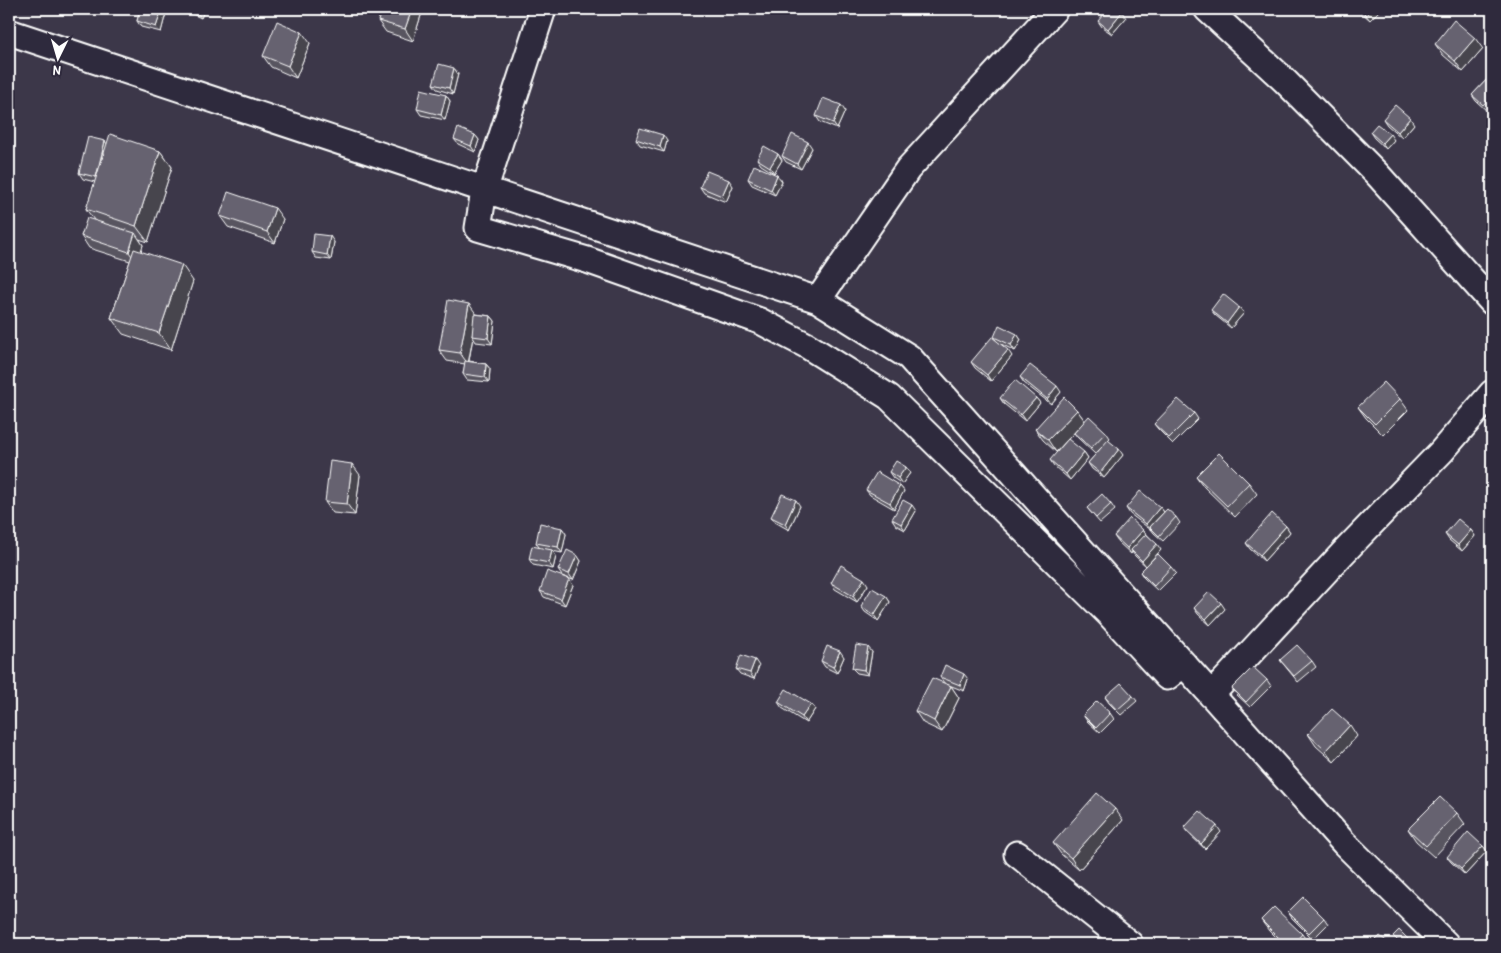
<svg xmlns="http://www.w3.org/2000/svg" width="1501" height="953" viewBox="0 0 1501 953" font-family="'Patrick Hand',sans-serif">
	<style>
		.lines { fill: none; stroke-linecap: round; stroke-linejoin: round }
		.street-casing { stroke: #fff; stroke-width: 29 }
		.street { stroke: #2f2a3d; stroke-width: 25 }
		.wall { fill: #585460; stroke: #fff }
		.shaded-wall { fill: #47454e; stroke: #fff }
		.building { fill: #666270; stroke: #fff }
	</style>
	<rect width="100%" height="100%" fill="#3c3749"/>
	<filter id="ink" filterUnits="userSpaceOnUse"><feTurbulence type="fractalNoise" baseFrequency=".02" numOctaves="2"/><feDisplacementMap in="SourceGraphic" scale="10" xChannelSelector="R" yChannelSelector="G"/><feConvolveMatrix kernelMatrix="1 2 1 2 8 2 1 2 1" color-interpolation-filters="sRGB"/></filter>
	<g filter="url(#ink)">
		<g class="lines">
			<!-- street casing -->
			<g class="street-casing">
				<path id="street" d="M543 9 484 191 478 228 587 260 760 321 806 345 889 397 1109 614 1167 677 1184 664
					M1207 9 1284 80 1378 175 1492 302
					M9 32 818 300 909 357 1344 843 1446 944
					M818 300 908 169 1055 9
					M1211 695 1343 553 1441 452 1492 393
					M1017 854 1130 944"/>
			</g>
			<!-- street -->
			<use href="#street" class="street"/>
		</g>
		<!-- wall -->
		<path class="wall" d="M140 9H167L161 32 141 27 137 21Z
			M187 9H205L201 18 190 13Z
			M423 9 413 41 386 32 378 21Z
			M1359 9H1381L1370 20 1361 12Z
			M1126 18 1112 34 1102 27 1098 21Z
			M310 43 296 78 271 67 263 56Z
			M1435 44 1483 49 1463 72 1443 55Z
			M454 68 458 74 453 94 437 89 433 84Z
			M1492 74V106L1487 111 1476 101 1472 95Z
			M446 95 450 101 445 120 421 115 417 109Z
			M845 111 837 129 820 122 816 116Z
			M1383 119 1414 124 1402 138 1387 125Z
			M1370 132 1394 140 1386 149 1374 138Z
			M475 135 479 140 475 152 458 144 454 139Z
			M636 139 667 141 664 152 640 145Z
			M107 144 160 151 172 167 148 242 139 239 143 245 141 252 193 281 171 350 123 334 111 318 130 261 89 248 81 236 94 220 86 209 95 182 83 179 79 173Z
			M812 148 801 169 786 162 782 156Z
			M778 154 782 160 774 173 761 165 757 159Z
			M777 175 782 181 775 195 752 185 748 179Z
			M733 186 726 202 704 193 700 187Z
			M220 216 283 219 275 243 228 227Z
			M334 242 331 260 316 258 312 252Z
			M1239 307 1244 313 1231 328 1215 315 1211 310Z
			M476 314 491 316 495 321 492 344 476 342 473 337 469 361 486 364 490 369 489 382 467 380 463 374 465 364 447 361 439 350Z
			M1017 334 1021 340 1015 351 999 343 1012 356 991 381 975 368 971 362 997 342 994 337Z
			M1020 377 1061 392 1051 404 1024 383Z
			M1000 398H1036L1040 403 1025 421 1004 404Z
			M1400 399 1408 410 1383 435 1366 418 1358 407Z
			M1077 410 1085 421 1056 452 1043 440 1035 429Z
			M1194 413 1198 419 1173 444 1158 429 1154 424Z
			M1106 432 1110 438 1108 440 1123 455 1104 478 1092 469 1088 463 1103 446 1095 454 1078 438 1074 433Z
			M1084 452 1088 458 1070 480 1054 466 1050 460Z
			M906 467 910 473 902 484 893 478 889 472Z
			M360 475 355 515 333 513 325 502Z
			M1196 476 1249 483 1257 494 1235 517 1204 487Z
			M900 486 904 491 894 509 870 495 866 490Z
			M1111 504 1115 510 1100 523 1087 508Z
			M800 506 789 530 775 522 771 517Z
			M1160 507 1164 512 1176 517 1180 523 1163 541 1154 533 1151 529V530L1130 514 1126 508Z
			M916 511 905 530 896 525 892 519Z
			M1286 526 1290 532 1264 561 1250 549 1246 543Z
			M562 528 566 534 562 553 552 551 556 556 553 569 533 565 529 559 539 547 536 543Z
			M1143 530 1161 550 1146 566 1135 556 1132 552 1131 554 1118 542 1114 536Z
			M1471 530 1475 536 1462 551 1449 540 1445 534Z
			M577 555 581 561 573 580 562 576 558 570Z
			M1171 567 1176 573 1158 591 1144 578 1140 572Z
			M831 583 868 585 857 602 835 589Z
			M573 585 565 605 544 597 540 591Z
			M886 596 890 602 878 621 865 612 861 606Z
			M1194 608 1225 609 1210 625 1198 614Z
			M872 652 868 675 857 673 852 668Z
			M844 657 837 673 825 667 821 661Z
			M1280 660 1312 661 1316 667 1298 682Z
			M759 666 754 679 740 674 736 669Z
			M940 677 968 679 964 691 944 683Z
			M1267 680 1271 686 1250 707 1236 694 1232 688Z
			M951 686 959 698 942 732 923 723 915 711Z
			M1133 696 1137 701 1121 715 1109 703 1105 697Z
			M778 702 811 704 815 709 806 723 782 708Z
			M1110 713 1114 719 1100 733 1087 721 1083 715Z
			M1308 734 1357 736 1334 762 1316 746Z
			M1457 813 1465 824 1434 857 1416 841 1408 829Z
			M1123 820 1079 870 1061 854 1053 843Z
			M1184 828 1221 832 1205 849 1188 833Z
			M1483 846 1487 851 1465 875 1451 862 1447 857Z
			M1288 912 1324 918 1328 924 1313 939 1292 918Z
			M1261 920 1302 934 1309 944H1282L1269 931Z"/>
		<!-- shaded-wall -->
		<path class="shaded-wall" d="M162 9H167L161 32 156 27Z
			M198 9H205L201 18 197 12Z
			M412 9H423L413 41 405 29Z
			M1372 9H1381L1370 20 1366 15Z
			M1122 12 1126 18 1112 34 1108 29Z
			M302 32 310 43 296 78 288 66Z
			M1475 38 1483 49 1463 72 1455 61Z
			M454 68 458 74 453 94 449 88Z
			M446 95 450 101 445 120 441 115Z
			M841 105 845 111 837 129 833 123Z
			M1410 118 1414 124 1402 138 1398 132Z
			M1390 134 1394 140 1386 149 1382 143Z
			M475 135 479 140 475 152 471 146Z
			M663 135 667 141 664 152 660 147Z
			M105 141 109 147 97 177Z
			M808 142 812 148 801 169 797 164Z
			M160 151 172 167 148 242 136 226Z
			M778 154 782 160 774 173 770 167Z
			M777 175 782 181 775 195 771 190Z
			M729 180 733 186 726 202 722 196Z
			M275 208 283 219 275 243 267 232Z
			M135 233 143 245 137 263 129 252Z
			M330 236 334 242 331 260 327 255Z
			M182 265 193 281 171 350 159 333Z
			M469 304 477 315 472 336 473 337 468 364 460 353Z
			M1239 307 1244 313 1231 328 1227 323Z
			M491 316 495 321 492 344 488 338Z
			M1017 334 1021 340 1015 351 1011 345Z
			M1008 350 1012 356 991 381 987 375Z
			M486 364 490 369 489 382 485 377Z
			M1057 386 1061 392 1051 404 1047 399Z
			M1036 398 1040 403 1025 421 1021 415Z
			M1077 410 1085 421 1056 452 1048 440Z
			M1119 449 1123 455 1104 478 1100 473Z
			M1084 452 1088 458 1070 480 1066 474Z
			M352 464 360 475 355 515 347 504Z
			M906 467 910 473 902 484 898 478Z
			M900 486 904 491 894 509 890 503Z
			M796 500 800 506 789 530 785 524Z
			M912 505 916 511 905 530 901 524Z
			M1160 507 1164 512 1150 527 1151 530 1146 524Z
			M1286 526 1290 532 1264 561 1260 555Z
			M562 528 566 534 562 553 558 547Z
			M1143 530 1147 536 1131 550 1132 552 1131 554 1127 548Z
			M1471 530 1475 536 1462 551 1458 545Z
			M1157 544 1161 550 1146 566 1142 561Z
			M552 550 556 556 553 569 549 563Z
			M577 555 581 561 573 580 569 574Z
			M569 579 573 585 565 605 561 599Z
			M864 579 868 585 857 602 853 596Z
			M886 596 890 602 878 621 874 615Z
			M1221 603 1225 609 1210 625 1206 619Z
			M868 647 872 652 868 675 864 670Z
			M840 651 844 657 837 673 833 667Z
			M755 660 759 666 754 679 750 673Z
			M964 674 968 679 964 691 960 685Z
			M951 686 959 698 942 732 934 721Z
			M811 704 815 709 806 723 802 717Z
			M1350 725 1357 736 1334 762 1326 751Z
			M1115 809 1123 820 1079 870 1071 858Z
			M1217 826 1221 832 1205 849 1201 844Z
			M1483 846 1487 851 1465 875 1461 869Z"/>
		<!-- building -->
		<path class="building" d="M140 9H162L156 27 137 21Z
			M189 9H198L197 12Z
			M382 9H412L405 29 378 21Z
			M1108 9H1118L1122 12 1108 29 1098 21Z
			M1360 9H1372L1366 15Z
			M1454 20 1475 38 1455 61 1435 44Z
			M277 21 302 32 288 66 263 56Z
			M439 64 454 68 449 88 433 84Z
			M1492 74V96L1483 105 1472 95Z
			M421 89 446 95 441 115 417 109Z
			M823 98 841 105 833 123 816 116Z
			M1395 105 1410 118 1398 132 1383 119Z
			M1377 124 1390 134 1382 143 1370 132Z
			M458 128 475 135 471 146 454 139Z
			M640 128 663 135 660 147 636 139Z
			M110 134 160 151 136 226 86 209Z
			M792 134 808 142 797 164 782 156Z
			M88 137 105 141 96 177 79 173Z
			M764 146 778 154 770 167 757 159Z
			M754 165 777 175 771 190 748 179Z
			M707 171 729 180 722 196 700 187Z
			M228 192 275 208 267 232 220 216Z
			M87 218 135 233 129 252 81 236Z
			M314 234 330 236 327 255 312 252Z
			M134 249 182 265 159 333 111 318Z
			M1223 294 1239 307 1227 323 1211 310Z
			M448 300 469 304 460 353 439 350Z
			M474 314 491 316 488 338 472 336Z
			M999 325 1017 334 1011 345 994 337Z
			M992 337 1008 350 987 375 971 362Z
			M465 361 486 364 485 377 463 374Z
			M1030 365 1057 386 1047 399 1020 377Z
			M1015 380 1036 398 1021 415 1000 398Z
			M1384 382 1400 399 1375 424 1358 407Z
			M1064 397 1077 410 1048 440 1035 429Z
			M1178 399 1194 413 1169 438 1154 424Z
			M1089 416 1106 432 1091 448 1074 433Z
			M1068 439 1084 452 1066 474 1050 460Z
			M1108 440 1119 449 1100 473 1088 463Z
			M1219 453 1249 483 1227 506 1196 476Z
			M330 461 352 464 347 504 325 502Z
			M896 461 906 467 898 478 889 472Z
			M877 472 900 486 890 503 866 490Z
			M1140 491 1160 507 1146 524 1126 508Z
			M782 494 796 500 785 524 771 517Z
			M1102 494 1111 504 1096 518 1087 508Z
			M903 500 912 505 901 524 892 519Z
			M1167 509 1176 517 1159 536 1150 527Z
			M1272 513 1286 526 1260 555 1246 543Z
			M1130 518 1143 530 1127 548 1114 536Z
			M1458 519 1471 530 1458 545 1445 534Z
			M540 523 562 528 558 547 536 543Z
			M1146 534 1157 544 1142 561 1131 550Z
			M532 546 552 550 549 563 529 559Z
			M567 550 577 555 569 574 558 570Z
			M1158 554 1171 567 1154 586 1140 572Z
			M841 565 864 579 853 596 831 583Z
			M547 571 569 579 561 599 540 591Z
			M872 588 886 596 874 615 861 606Z
			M1209 592 1221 603 1206 619 1194 608Z
			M856 645 868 647 864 670 852 668Z
			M1297 645 1312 661 1294 676 1280 660Z
			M827 646 840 651 833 667 821 661Z
			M741 655 755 660 750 673 736 669Z
			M945 665 964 674 960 685 940 677Z
			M1253 667 1267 680 1246 702 1232 688Z
			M932 678 951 686 934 721 915 711Z
			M1121 683 1133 696 1117 710 1105 697Z
			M786 689 811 704 802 717 778 702Z
			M1097 701 1110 713 1096 728 1083 715Z
			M1332 709 1350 725 1326 751 1308 734Z
			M1097 793 1115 809 1071 858 1053 843Z
			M1440 797 1457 813 1426 846 1408 829Z
			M1200 811 1217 826 1201 844 1184 828Z
			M1468 832 1483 846 1461 869 1447 857Z
			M1303 897 1324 918 1309 933 1288 912Z
			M1274 907 1302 934 1293 944H1285L1261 920Z
			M1399 930 1412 943 1411 944H1401L1393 936Z
			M1380 936 1390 944H1372Z"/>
	</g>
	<!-- margin -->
	<rect width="1501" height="953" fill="none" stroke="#2f2a3d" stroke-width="30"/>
	<rect x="15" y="15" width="1471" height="923" fill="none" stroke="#fff" stroke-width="2" filter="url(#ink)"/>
	<!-- north arrow -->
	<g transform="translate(58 58) rotate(185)" stroke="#2f2a3d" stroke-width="4" paint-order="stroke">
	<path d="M0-4L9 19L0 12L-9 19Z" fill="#ffffff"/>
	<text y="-8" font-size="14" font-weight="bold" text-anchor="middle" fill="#ffffff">N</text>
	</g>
</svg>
